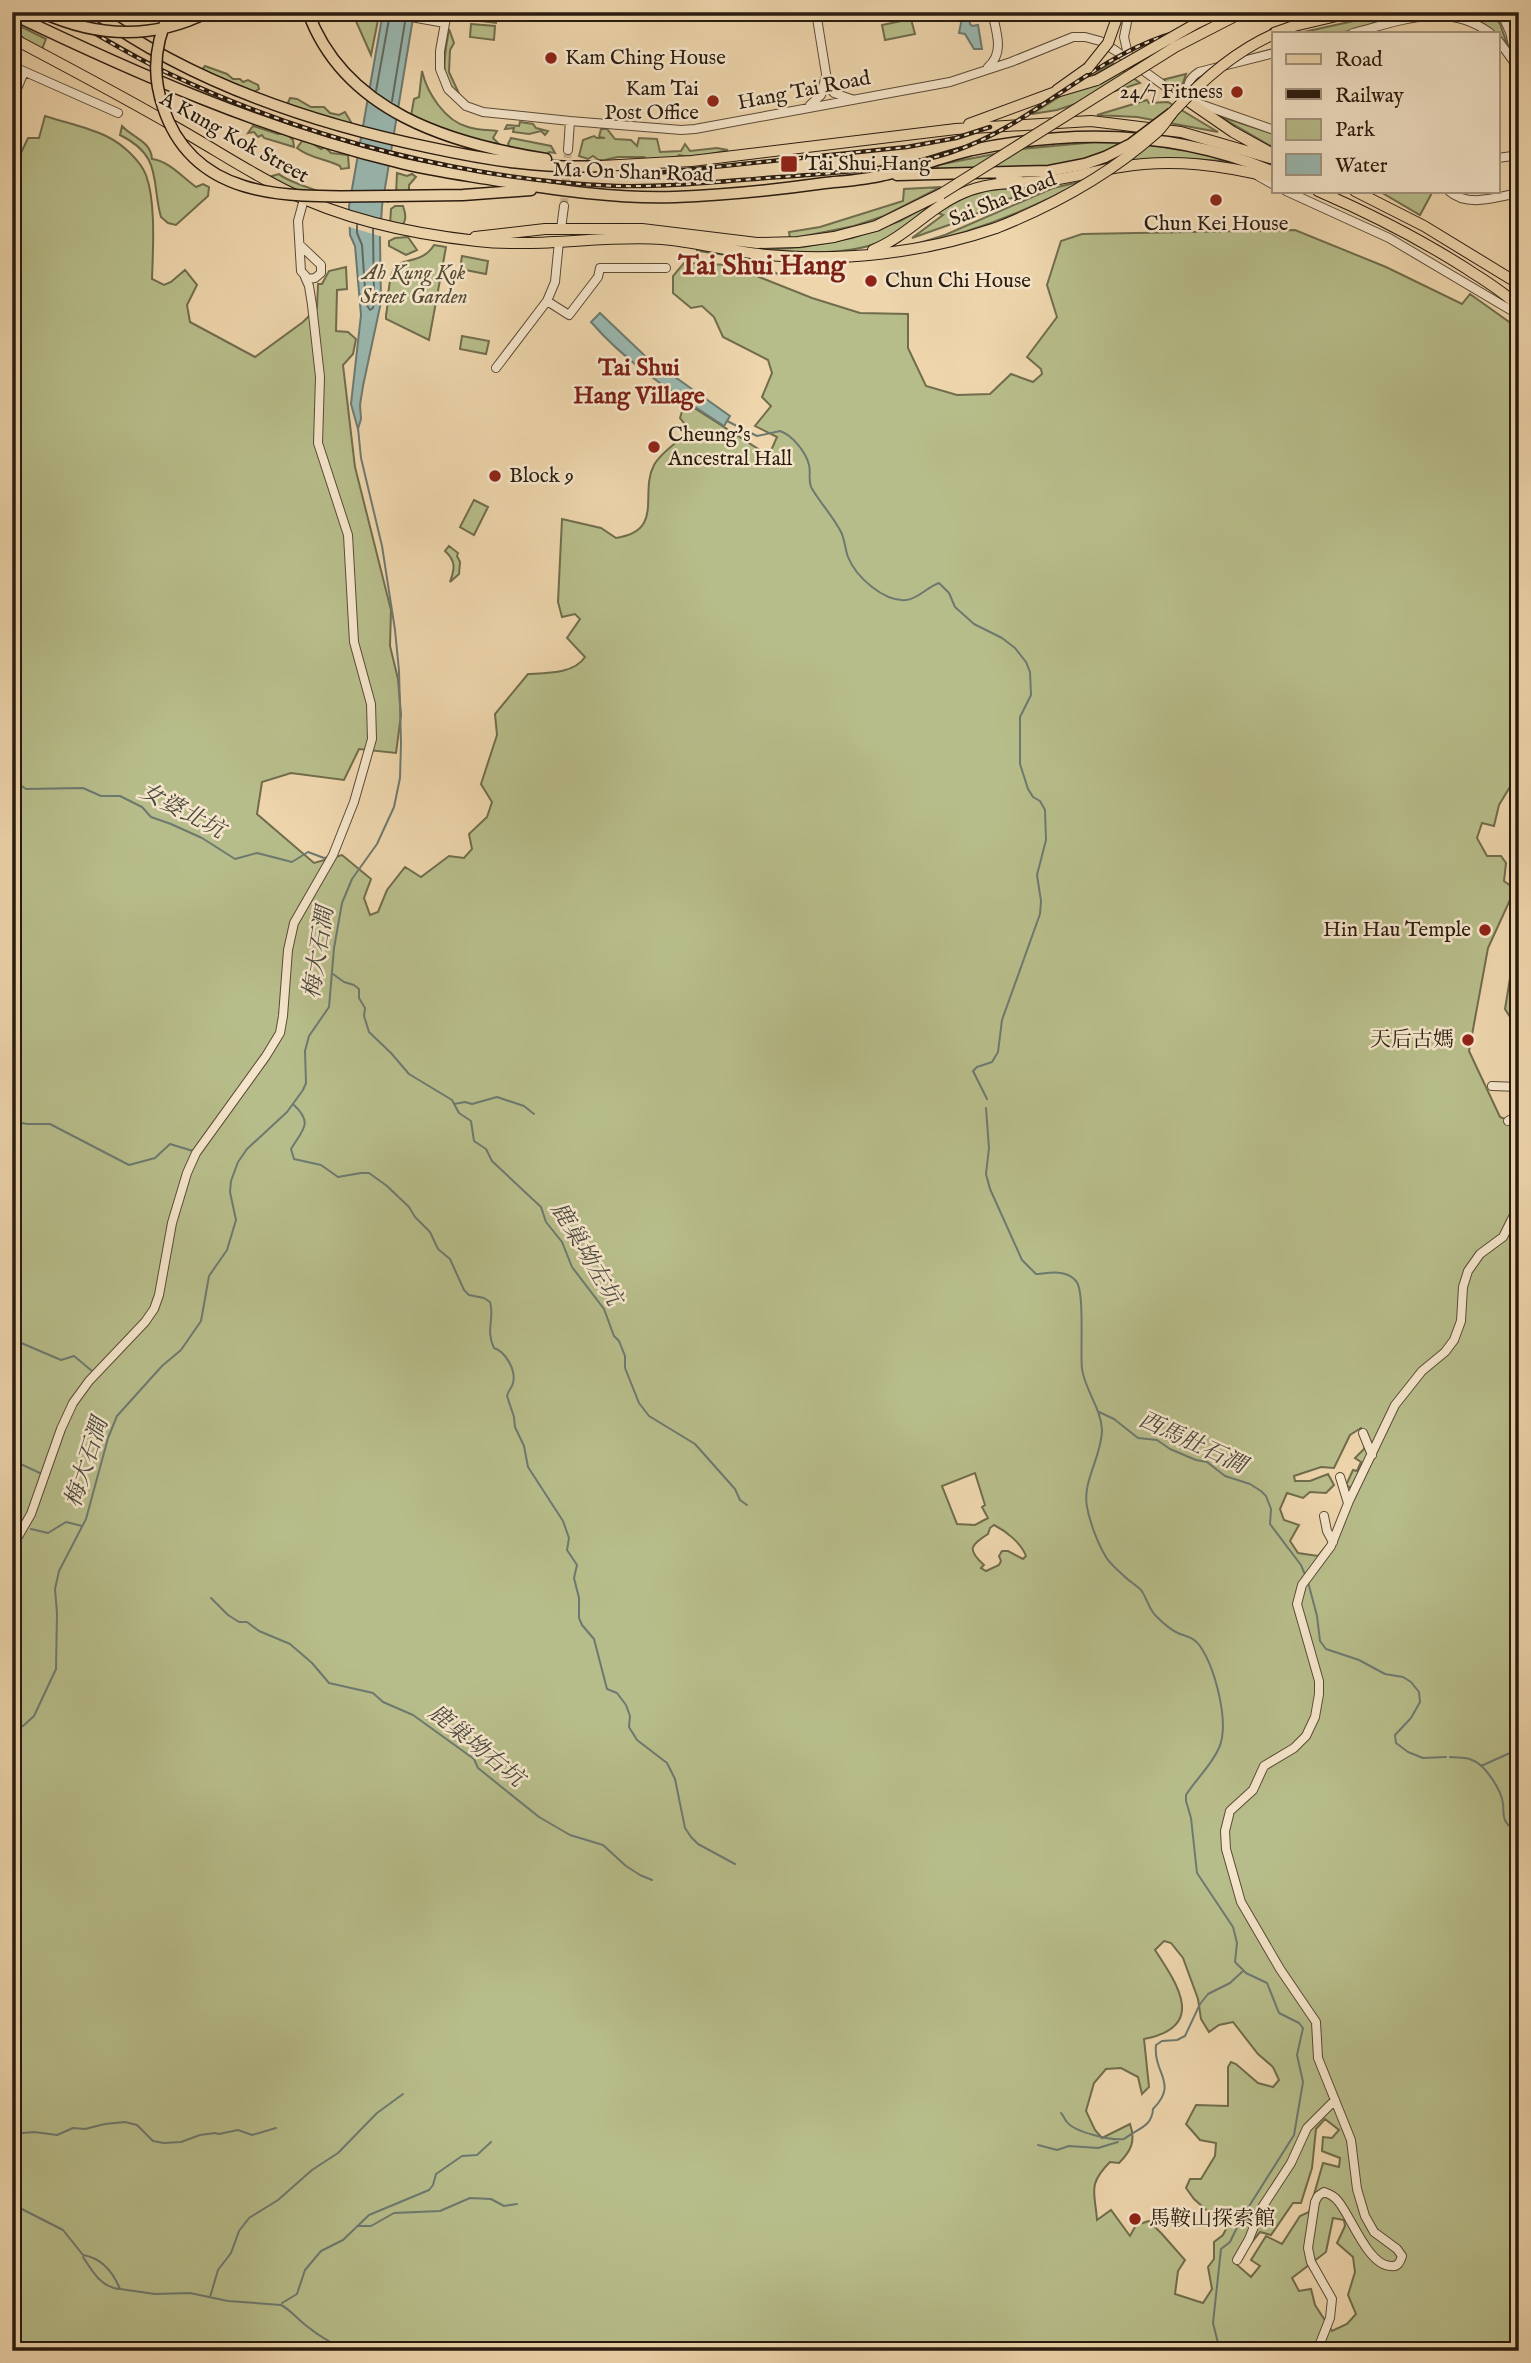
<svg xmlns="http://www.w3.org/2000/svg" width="1531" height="2363" viewBox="0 0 1531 2363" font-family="'IM FELL English','Noto Serif TC',serif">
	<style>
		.green { fill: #b7bd8a; stroke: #706c4c; stroke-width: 2; fill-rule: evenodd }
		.water { fill: #9ab8b0; stroke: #6d7970; stroke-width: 2 }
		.pier { fill: #eed5ac }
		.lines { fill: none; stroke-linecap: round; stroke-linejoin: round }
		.shore { stroke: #626a60; stroke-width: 2 }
		.stream { stroke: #6d7970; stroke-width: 2 }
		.minor-tunnel { stroke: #c7b08d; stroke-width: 8; stroke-dasharray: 8 4; stroke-linecap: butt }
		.minor-casing { stroke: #5a4a36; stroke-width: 10 }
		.major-casing { stroke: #291b0f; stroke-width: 12 }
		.highway-casing { stroke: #291b0f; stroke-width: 13 }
		.minor { stroke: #f4e4c9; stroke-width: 8 }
		.major { stroke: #eed5ac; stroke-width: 10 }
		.highway { stroke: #eed5ac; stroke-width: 10 }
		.rail-casing { stroke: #291b0f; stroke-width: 4.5 }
		.rail { stroke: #f4e4c9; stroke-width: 2; stroke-dasharray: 5; stroke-linecap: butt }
		.major-bridge-casing { stroke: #291b0f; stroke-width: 12; stroke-linecap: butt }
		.highway-bridge-casing { stroke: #291b0f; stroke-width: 13; stroke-linecap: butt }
		.major-bridge { stroke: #eed5ac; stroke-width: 10 }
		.highway-bridge { stroke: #eed5ac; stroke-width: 10 }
		.poi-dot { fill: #8f2418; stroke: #f4e4c9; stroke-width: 2.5 }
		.labels { text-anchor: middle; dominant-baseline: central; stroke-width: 5; stroke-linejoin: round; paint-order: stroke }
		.poi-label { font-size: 21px; fill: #291b0f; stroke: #f4e4c9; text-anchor: start }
		.street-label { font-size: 21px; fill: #291b0f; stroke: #f4e4c9 }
		.park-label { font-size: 21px; font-style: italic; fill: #544c34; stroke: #f4e4c9 }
		.water-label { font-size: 23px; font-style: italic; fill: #4b4a3f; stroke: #f4e4c9 }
		.quarter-label { font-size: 24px; font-weight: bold; fill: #7a1f14; stroke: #f4e4c9 }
		.district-label { font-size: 28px; font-weight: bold; fill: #7a1f14; stroke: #f4e4c9 }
	</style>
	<rect width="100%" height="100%" fill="#eed5ac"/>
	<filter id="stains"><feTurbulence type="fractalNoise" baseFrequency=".00286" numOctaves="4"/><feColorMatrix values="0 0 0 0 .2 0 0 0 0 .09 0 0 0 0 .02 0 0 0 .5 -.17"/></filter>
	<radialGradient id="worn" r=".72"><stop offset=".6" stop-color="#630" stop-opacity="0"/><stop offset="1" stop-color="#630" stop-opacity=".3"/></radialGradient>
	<!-- green -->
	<path class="green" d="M472 12H497L496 23 471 20Z
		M1453 12H1491L1500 24 1507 44C1492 28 1476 16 1453 12Z
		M362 15 378 20 371 55 355 19Z
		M1372 17 1374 25 1340 33H1299Z
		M911 19 915 34 885 40 882 25Z
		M12 22 46 39 42 49 12 32Z
		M471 24 495 26 494 40 470 37Z
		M449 29 454 43 450 50 449 72 461 98C436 87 446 49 449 29Z
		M1113 63 1140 83 1057 110 1032 114Z
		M205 66 227 74 233 79H240L243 82 248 80 258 85 259 89 252 93 201 71Z
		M422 71C427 93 445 121 468 127 477 130 488 130 497 131L493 138 499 144 470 139 411 116 414 99 419 97Z
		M1186 74 1182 86 1186 96 1162 80Z
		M290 98 297 99 311 107H324L330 113 339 115 345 112 351 122 350 125 287 105Z
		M1147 100 1149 103 1168 102 1218 132 1137 117 1097 115Z
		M45 116C66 123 88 127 108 137 122 144 140 160 146 175 156 202 153 249 152 279L164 285 171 282 185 270 197 285 187 305 190 322 255 357 303 322 317 308 318 284H322L329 271 346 267 347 289 337 290 336 331 348 332 356 339 353 354 343 365 355 467 391 610 390 646 398 679 401 715 396 753 359 749 344 780 291 773 262 782 257 814 314 863 342 855 371 879 364 898 370 915 378 912 387 890 405 867 421 877 449 856 464 858 472 849 469 834 487 817 492 802 481 784 497 735 495 714 528 674C546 673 574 674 585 657L567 638 580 619 575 614 562 617 558 602 562 519 601 528 616 538C665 531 639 493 654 465 661 452 679 441 690 431L680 418 683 408 688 404 760 450 770 453 777 437 755 426 771 406 762 397 772 373 768 360 723 337 714 317 702 306 691 308 673 293V276L684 263 729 265 812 298 860 313 908 314V348L926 386 957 395 990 394 1011 374 1033 382 1042 374 1041 369 1027 357 1057 317 1047 285 1061 241 1082 234 1295 230 1386 267 1462 304 1470 294 1519 329V772L1499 805 1494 826 1482 823 1477 838 1487 856H1501L1506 863 1504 881 1515 889 1488 948 1469 1051 1500 1117 1517 1124 1519 1119V2351H12V172L28 138H39ZM1361 1428 1368 1438 1364 1449 1355 1458 1361 1462 1357 1471 1353 1470 1346 1485 1351 1488 1328 1544 1318 1556 1298 1553 1290 1541 1299 1525 1284 1520 1280 1509 1287 1493 1303 1498 1310 1492 1326 1493 1334 1485 1328 1474 1310 1481H1295L1294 1476 1321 1467 1334 1468 1350 1435ZM975 1473 985 1505 982 1507 988 1518 975 1525 957 1524 942 1486ZM994 1525C1006 1531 1021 1543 1026 1556L1023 1559 1008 1551H1002L999 1556 1001 1561 999 1565 986 1571 981 1568 984 1565C966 1549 971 1545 988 1534L990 1528ZM1164 1941 1171 1943 1183 1958 1198 1999 1201 2019 1209 2032 1219 2025 1233 2022 1258 2054 1273 2067 1279 2080 1273 2087 1258 2083 1236 2064 1231 2062 1228 2067V2106L1196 2105 1186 2124 1200 2140 1216 2143 1215 2156 1201 2179H1190L1186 2188 1194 2199 1212 2215 1224 2211 1228 2225 1223 2235 1214 2242V2259L1208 2267 1212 2289 1203 2303 1175 2294 1178 2271 1185 2260 1162 2234 1149 2221 1136 2225 1130 2236 1111 2210 1097 2220C1095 2192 1087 2185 1110 2162L1119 2163C1131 2151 1136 2141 1130 2124L1102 2138 1095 2130 1086 2111 1094 2083 1106 2069 1121 2068 1138 2077 1142 2094 1149 2087 1144 2039C1207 2027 1178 1985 1155 1950ZM1325 2119 1339 2130 1332 2138 1323 2137 1322 2151 1340 2158 1339 2167 1323 2163 1309 2212 1300 2216 1282 2244 1266 2236 1251 2260 1260 2266 1251 2277 1235 2263 1260 2232 1271 2235 1293 2203H1301L1312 2168 1316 2129ZM1333 2218 1344 2220 1345 2226 1337 2243 1353 2257 1355 2272 1348 2295 1356 2314 1347 2324 1332 2331 1315 2305 1311 2289 1299 2291 1292 2278 1326 2252Z
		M1219 116 1274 134V148Z
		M520 122 533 124 536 128 548 131 545 135 541 131 529 134 513 132 514 128 505 129 507 125 519 126Z
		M122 126C133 138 151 141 152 159 169 161 182 177 196 187L203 184 209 187 208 196 176 225 168 223 161 217C151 182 163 156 120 135Z
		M253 126 278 134 286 133 293 140 294 147 264 138 262 135 258 137 254 132 248 133Z
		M601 129H607L615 139 631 140 637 146 639 138 657 139 660 152 681 151 685 144 690 151 717 148 728 150C716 153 692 159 679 155L674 159 647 160 644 157H618L600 161 593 156 588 159 579 156 583 140 594 136 597 138H605L599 137Z
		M511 138 551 146 555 153 549 152 545 156 511 150 508 144Z
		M302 141 310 142 321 149 325 147 331 153 348 155 349 168 341 169 340 166C326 159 309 158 297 148Z
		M1096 142C1142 143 1188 147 1232 162 1181 157 1137 158 1087 168L1081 161 1055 166 938 169 937 165 1021 149Z
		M397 173 407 176 412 174 416 177 409 185V193L396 195Z
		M279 174C285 180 312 189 321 192L305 194 274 180 272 176Z
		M1084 181C1029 210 974 233 913 245L945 235 1053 188Z
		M941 187 884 216 854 226 790 239 789 232 820 227 903 201 904 189Z
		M1036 187 960 221 912 238 943 215 938 213C972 189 996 188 1036 187Z
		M965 188C937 207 910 232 878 243 842 256 800 252 764 250L803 247 852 238 900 221 957 189Z
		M1379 191H1433L1420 215Z
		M395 206H403C407 217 406 221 399 231L390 225 391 209Z
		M408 237 417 250 406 255 389 246V241L395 238Z
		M434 245 446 247 429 340 386 319V315C389 302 387 283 393 271 400 256 422 265 434 245Z
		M697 247 762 259 760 266 778 274 726 255 697 251Z
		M462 256 488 261 486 274 460 269Z
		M462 336 489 341 486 354 460 349Z
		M474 500 488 507 474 535 460 527Z
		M449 546 458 553 457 556 460 562 459 574 450 582C455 568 456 561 445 551Z
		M1519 963V1017H1510L1505 1009 1511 972Z"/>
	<!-- water -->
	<path class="water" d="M383 12H414L382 206 380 239 381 302 363 386 360 405 361 419 358 429 351 404 361 315 355 246 350 235 349 206Z
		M968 12 970 24 972 26 978 25 982 49H974L965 34 959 33 961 23 960 16 962 12Z
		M600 313 644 355 730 416 724 426C677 395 628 365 591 322Z"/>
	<!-- pier -->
	<path class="pier" d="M346 209 385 221 383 237 346 226Z"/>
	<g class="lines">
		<!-- shore -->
		<path class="shore" d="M376 91 389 19
			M392 101 405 22
			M357 225V233L362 245 366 304 370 310 373 308 374 301 373 229"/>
		<!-- stream -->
		<path class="stream" d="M727 421 757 436 780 431C792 435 806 452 809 465 811 472 808 479 811 487 820 503 833 516 841 532 845 540 845 549 848 557 856 577 884 602 906 600 918 599 927 587 939 583L949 593 955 607 974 624 1002 638 1015 648 1026 662 1030 672 1031 695 1020 717V764L1028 789 1033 797 1040 801 1045 810 1046 840 1037 875 1041 901 1040 914 1002 1020 998 1052 992 1062 977 1067 973 1071 987 1099
			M12 779 26 789 83 788 101 796H120L142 807 151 817 171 824 202 838 235 859 257 853 292 862 308 852 324 858 329 857
			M333 974 344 982 354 985 359 989V998L365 1008 364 1016 369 1032 391 1053 409 1074 452 1100 459 1113 471 1121 474 1141 486 1149 492 1161 541 1207 546 1222 562 1242 572 1267 604 1309 614 1336 619 1341 625 1356V1368L639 1403 649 1416 695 1444 735 1489 740 1500 747 1505
			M454 1104 465 1102 472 1104 497 1097 524 1106 534 1114
			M294 1105C314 1124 302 1130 291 1149L294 1159 321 1165 338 1177 361 1173H369L387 1186 409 1207 415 1217 430 1232 438 1249 450 1259 464 1290 469 1295 484 1298 490 1302C495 1319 485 1329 494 1348 506 1352 518 1372 512 1386 510 1389 508 1392 507 1396L514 1417 515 1427 524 1446 528 1467 563 1521 569 1538 567 1550 577 1565 574 1578 579 1598V1618L582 1625 594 1639 607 1689 617 1693 626 1705 630 1716 629 1727 637 1740 667 1763 675 1779 685 1828 691 1837 698 1844 735 1864
			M986 1108 989 1148 986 1174 990 1189 1022 1260 1036 1274C1050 1273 1066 1269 1076 1281 1085 1291 1080 1353 1082 1369 1085 1390 1101 1408 1102 1430 1102 1456 1082 1481 1087 1507 1090 1523 1098 1544 1106 1557 1110 1564 1118 1570 1124 1576 1129 1581 1136 1585 1141 1590 1147 1598 1149 1610 1157 1617 1162 1622 1171 1630 1178 1633 1187 1637 1194 1637 1200 1646 1215 1668 1230 1723 1219 1748 1211 1766 1196 1779 1186 1795V1801L1191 1818 1197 1873 1233 1927 1237 1943 1235 1962 1246 1973 1267 1983 1279 2013 1299 2023 1303 2028 1297 2055 1303 2082 1294 2135 1241 2219 1230 2242 1221 2249 1213 2323 1220 2351
			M12 1121 27 1124H50L129 1165 155 1158 170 1144 193 1151
			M12 1339 61 1360 74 1356 92 1371
			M1099 1412 1114 1419 1138 1438 1157 1440 1170 1449 1196 1460 1207 1462 1225 1476 1250 1484 1261 1491 1266 1496 1271 1509 1270 1524 1301 1565 1306 1577
			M12 1460 42 1474
			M12 1521 19 1527
			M31 1529 48 1533 66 1522 82 1526
			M1308 1582 1317 1616 1320 1641 1326 1649 1359 1660 1385 1674 1403 1677 1411 1682 1419 1692 1420 1702 1411 1718 1395 1735 1396 1743 1408 1752 1423 1758 1446 1757
			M211 1598 228 1615 239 1622H247L259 1631 290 1644 312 1663 329 1683 373 1693 383 1702 413 1715 474 1759 478 1768 539 1817 570 1835 603 1845 626 1866 640 1875 652 1880
			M12 1729 23 1726 34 1716 56 1669 57 1613 55 1589 59 1571 86 1519 108 1438 117 1416 162 1366 181 1350 201 1321 209 1276 227 1250 236 1220 230 1192 231 1181 238 1162 247 1149 287 1112 303 1090 306 1083 305 1051 309 1036 329 1007 334 948 342 903 352 879 377 844 394 807 400 778 401 743 399 671 395 630 382 546 361 458 358 428
			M1450 1757C1457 1758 1466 1757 1472 1760 1485 1764 1502 1791 1503 1804 1504 1815 1502 1821 1512 1828L1519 1827
			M1481 1766 1510 1753 1519 1752
			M1061 2113C1064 2116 1064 2119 1067 2122 1074 2132 1112 2141 1124 2139 1138 2128 1152 2127 1153 2109 1179 2083 1153 2074 1156 2045L1162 2041 1177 2040 1185 2036 1200 2004 1208 1994 1230 1983 1243 1971
			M12 2134 34 2132 57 2135 73 2128 85 2129 105 2124 125 2122 137 2125 153 2141 164 2143 181 2142 200 2135 215 2133 219 2134 238 2130 252 2135 276 2128
			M1038 2145 1057 2150 1069 2146 1098 2148 1118 2142
			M12 2162 17 2179 12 2191
			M12 2204 63 2230 83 2255C102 2258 113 2272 120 2289L155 2294 190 2293 228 2301 281 2305C291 2310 298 2320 308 2327 320 2337 333 2344 348 2351
			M358 2226H371L394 2213 440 2211 470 2198 491 2199 504 2206 517 2204
			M83 2257C92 2271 101 2287 119 2289
			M210 2297 218 2270 231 2253 239 2231 249 2218 278 2200 312 2170 338 2153 377 2113 403 2094
			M282 2303 297 2294 305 2270 321 2251 343 2240 369 2215 429 2190 433 2185 436 2174 462 2156 477 2155 491 2142"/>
		<!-- minor-tunnel -->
		<path class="minor-tunnel" d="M564 206 568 150"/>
		<!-- minor casing -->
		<g class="minor-casing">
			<path id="minor" d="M383 12 445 23
				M447 12 440 51V69L448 89 466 106 483 112 570 121 681 130 695 129 950 82 1011 62 1073 37H1085L1100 41 1116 51 1180 97 1274 130
				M816 12 828 86 834 93 851 99
				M1501 12 1510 32 1519 74
				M1353 33C1400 21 1447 1 1490 33
				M1498 40 1514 62
				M1129 59 1124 37 1129 12
				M12 66 118 113
				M988 67C1005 53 996 31 992 12
				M14 96 24 72
				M1192 98C1185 87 1188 79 1199 72L1274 53
				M810 105 821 95 825 79
				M568 150 570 121
				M1498 158 1519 155
				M1258 176 1274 185
				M1286 191 1389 238 1519 315
				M1449 191C1468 208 1496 197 1519 193
				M561 229 564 206
				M300 245 321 265V273L315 278 308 279 301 271 298 221 304 199
				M547 301 569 315 598 277 600 268H666
				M496 368 547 301 555 282 559 241
				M1492 1086 1519 1087
				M1508 1121 1515 1117 1519 1105
				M1363 1433 1372 1455
				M1340 1477 1348 1503
				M1324 1516 1327 1531 1333 1542
				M12 1547 31 1514 61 1429 73 1403 89 1381 145 1322 154 1309 159 1295 172 1223 187 1173 196 1153 266 1056 280 1033 283 1016 288 950 294 923 333 855 354 802 372 739 371 704 354 642 348 535 318 443 320 377 312 305 309 286 305 277
				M1237 2260 1249 2239 1261 2209 1291 2163 1307 2128 1335 2100
				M1317 2351 1330 2318 1332 2299 1311 2262 1308 2248 1315 2202 1318 2196 1324 2192C1330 2194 1334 2196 1338 2201 1351 2216 1368 2266 1391 2266 1398 2267 1400 2262 1402 2256L1397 2249 1374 2232 1365 2216 1357 2189 1351 2140 1318 2058 1316 2022 1280 1969 1241 1902 1226 1849 1225 1831 1230 1811 1253 1790 1264 1766 1294 1748 1306 1736 1315 1717 1319 1694V1681L1297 1604 1302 1585 1331 1546 1349 1501 1395 1405 1422 1371 1445 1352 1454 1340 1461 1321 1463 1287 1468 1271 1480 1254 1503 1237 1519 1205"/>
		</g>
		<!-- major casing -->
		<g class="major-casing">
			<path id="major" d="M1274 33 1294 26 1354 12
				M12 38C65 66 118 94 170 124 210 146 248 172 289 192 348 221 413 234 477 241 539 248 601 235 662 239 697 242 732 252 767 255 843 262 923 253 996 228
				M12 53 19 41
				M1057 90 1088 68
				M1188 101 1233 132 1273 154
				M969 124 1053 93 1097 80
				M601 166 692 161 956 129 1091 121 1181 132 1274 159
				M1318 191C1369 213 1420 239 1467 269 1485 281 1503 291 1519 307
				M1355 191 1424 226 1519 284
				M475 237 545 229H642L757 243 798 242 834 237 876 226 941 194
				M873 250C907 236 930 207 963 193 992 180 1021 184 1052 180 1075 177 1098 170 1120 167 1172 158 1223 165 1274 178"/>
		</g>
		<!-- highway casing -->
		<g class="highway-casing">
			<path id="highway" d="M94 12C193 84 314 124 432 148 488 160 543 169 601 166
				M308 12C344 112 451 144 546 159
				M12 14C135 73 264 130 397 162 431 171 465 175 500 181 558 190 616 199 675 197 725 195 775 190 825 183 844 181 865 180 884 175 913 169 942 157 972 150 1073 129 1178 131 1274 172
				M897 175 1049 171 1085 164 1105 157
				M1001 177 1019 181
				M389 196 463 195 531 190"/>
		</g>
		<!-- minor -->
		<use href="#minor" class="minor"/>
		<!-- major -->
		<use href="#major" class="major"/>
		<!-- highway -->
		<use href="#highway" class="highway"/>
		<!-- rail casing -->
		<g class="rail-casing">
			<path id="rail" d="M59 12C96 34 133 57 172 75 305 138 470 181 617 186 666 187 716 182 766 178 822 174 899 170 952 152 1021 129 1072 78 1137 47 1183 25 1233 20 1282 12
				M627 176 907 147 956 138 990 127"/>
		</g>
		<!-- rail -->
		<use href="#rail" class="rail"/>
		<!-- major-bridge casing -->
		<g class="major-bridge-casing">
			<path id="major-bridge" d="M1088 68 1108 43 1119 12
				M1097 80 1197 23 1220 12
				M941 194 1175 47 1243 12
				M996 228C1054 205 1109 175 1156 133 1163 127 1167 119 1173 112 1201 81 1236 51 1274 34"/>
		</g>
		<!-- highway-bridge casing -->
		<g class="highway-bridge-casing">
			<path id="highway-bridge" d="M41 12C96 37 153 40 208 12
				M170 12C155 42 152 75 163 107 196 208 303 196 389 196
				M1105 157 1131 144 1172 113"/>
		</g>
		<!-- major-bridge -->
		<use href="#major-bridge" class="major-bridge"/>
		<!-- highway-bridge -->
		<use href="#highway-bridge" class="highway-bridge"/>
	</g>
	<!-- markers -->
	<g class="poi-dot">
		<circle cx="551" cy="58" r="7"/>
		<circle cx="1237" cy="92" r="7"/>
		<circle cx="713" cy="101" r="7"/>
		<rect x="780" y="155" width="18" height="18" rx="3.5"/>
		<circle cx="1216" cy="200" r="7"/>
		<circle cx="871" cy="281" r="7"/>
		<circle cx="654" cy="447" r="7"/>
		<circle cx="495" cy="476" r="7"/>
		<circle cx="1485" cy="930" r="7"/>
		<circle cx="1468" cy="1040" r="7"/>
		<circle cx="1135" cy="2219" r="7"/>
	</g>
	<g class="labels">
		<!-- poi labels -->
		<g class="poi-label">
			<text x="565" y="58">Kam Ching House</text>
			<text x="699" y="89" text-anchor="end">Kam Tai<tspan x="699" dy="24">Post Office</tspan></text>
			<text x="1223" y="92" text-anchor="end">24/7 Fitness</text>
			<text x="805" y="164">Tai Shui Hang</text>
			<text x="1216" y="224" text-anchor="middle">Chun Kei House</text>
			<text x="885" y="281">Chun Chi House</text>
			<text x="668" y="435">Cheung's<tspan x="668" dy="24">Ancestral Hall</tspan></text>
			<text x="509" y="476">Block 9</text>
			<text x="1471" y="930" text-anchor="end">Hin Hau Temple</text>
			<text x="1454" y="1040" text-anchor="end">天后古媽</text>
			<text x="1149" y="2219">馬鞍山探索館</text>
		</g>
		<!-- street labels -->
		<g class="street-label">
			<text transform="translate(804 91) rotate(-11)">Hang Tai Road</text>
			<text transform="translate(234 138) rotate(29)">A Kung Kok Street</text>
			<text transform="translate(633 173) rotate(2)">Ma On Shan Road</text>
			<text transform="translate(1003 200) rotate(-22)">Sai Sha Road</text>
		</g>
		<!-- park labels -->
		<g class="park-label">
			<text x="414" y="273">Ah Kung Kok<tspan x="414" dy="24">Street Garden</tspan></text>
		</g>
		<!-- water labels -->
		<g class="water-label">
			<text transform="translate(182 811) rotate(28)">女婆北坑</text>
			<text transform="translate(319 953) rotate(-81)">梅大石澗</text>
			<text transform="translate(586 1254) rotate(59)">鹿巢坳左坑</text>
			<text transform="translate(1192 1443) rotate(25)">西馬肚石澗</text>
			<text transform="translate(87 1463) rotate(-72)">梅大石澗</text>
			<text transform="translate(476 1746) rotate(39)">鹿巢坳右坑</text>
		</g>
		<!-- quarter labels -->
		<g class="quarter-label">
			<text x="639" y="368">Tai Shui<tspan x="639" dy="28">Hang Village</tspan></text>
		</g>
		<!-- district labels -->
		<g class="district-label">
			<text x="762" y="266">Tai Shui Hang</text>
		</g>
	</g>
	<!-- margin -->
	<rect width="1531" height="2363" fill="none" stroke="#eed5ac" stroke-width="42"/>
	<rect x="14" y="14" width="1503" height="2335" fill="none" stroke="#291b0f" stroke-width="3.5"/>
	<rect x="21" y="21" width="1489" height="2321" fill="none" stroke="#291b0f" stroke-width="2"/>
	<!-- legend -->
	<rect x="1272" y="32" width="228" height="161" fill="#f4e4c9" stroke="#a3947f" stroke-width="2"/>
	<rect x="1286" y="54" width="35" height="10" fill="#eed5ac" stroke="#a3947f" stroke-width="2"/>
	<text x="1335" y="66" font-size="21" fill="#291b0f">Road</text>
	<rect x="1286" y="89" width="35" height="10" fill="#291b0f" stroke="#a3947f" stroke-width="2"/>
	<text x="1335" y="102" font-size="21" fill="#291b0f">Railway</text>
	<rect x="1286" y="119" width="35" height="21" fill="#b7bd8a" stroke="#a3947f" stroke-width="2"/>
	<text x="1335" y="136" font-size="21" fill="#291b0f">Park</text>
	<rect x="1286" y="154" width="35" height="21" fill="#9ab8b0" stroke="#a3947f" stroke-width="2"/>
	<text x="1335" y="172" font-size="21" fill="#291b0f">Water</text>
	<rect width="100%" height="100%" filter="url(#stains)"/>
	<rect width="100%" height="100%" fill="url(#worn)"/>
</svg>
